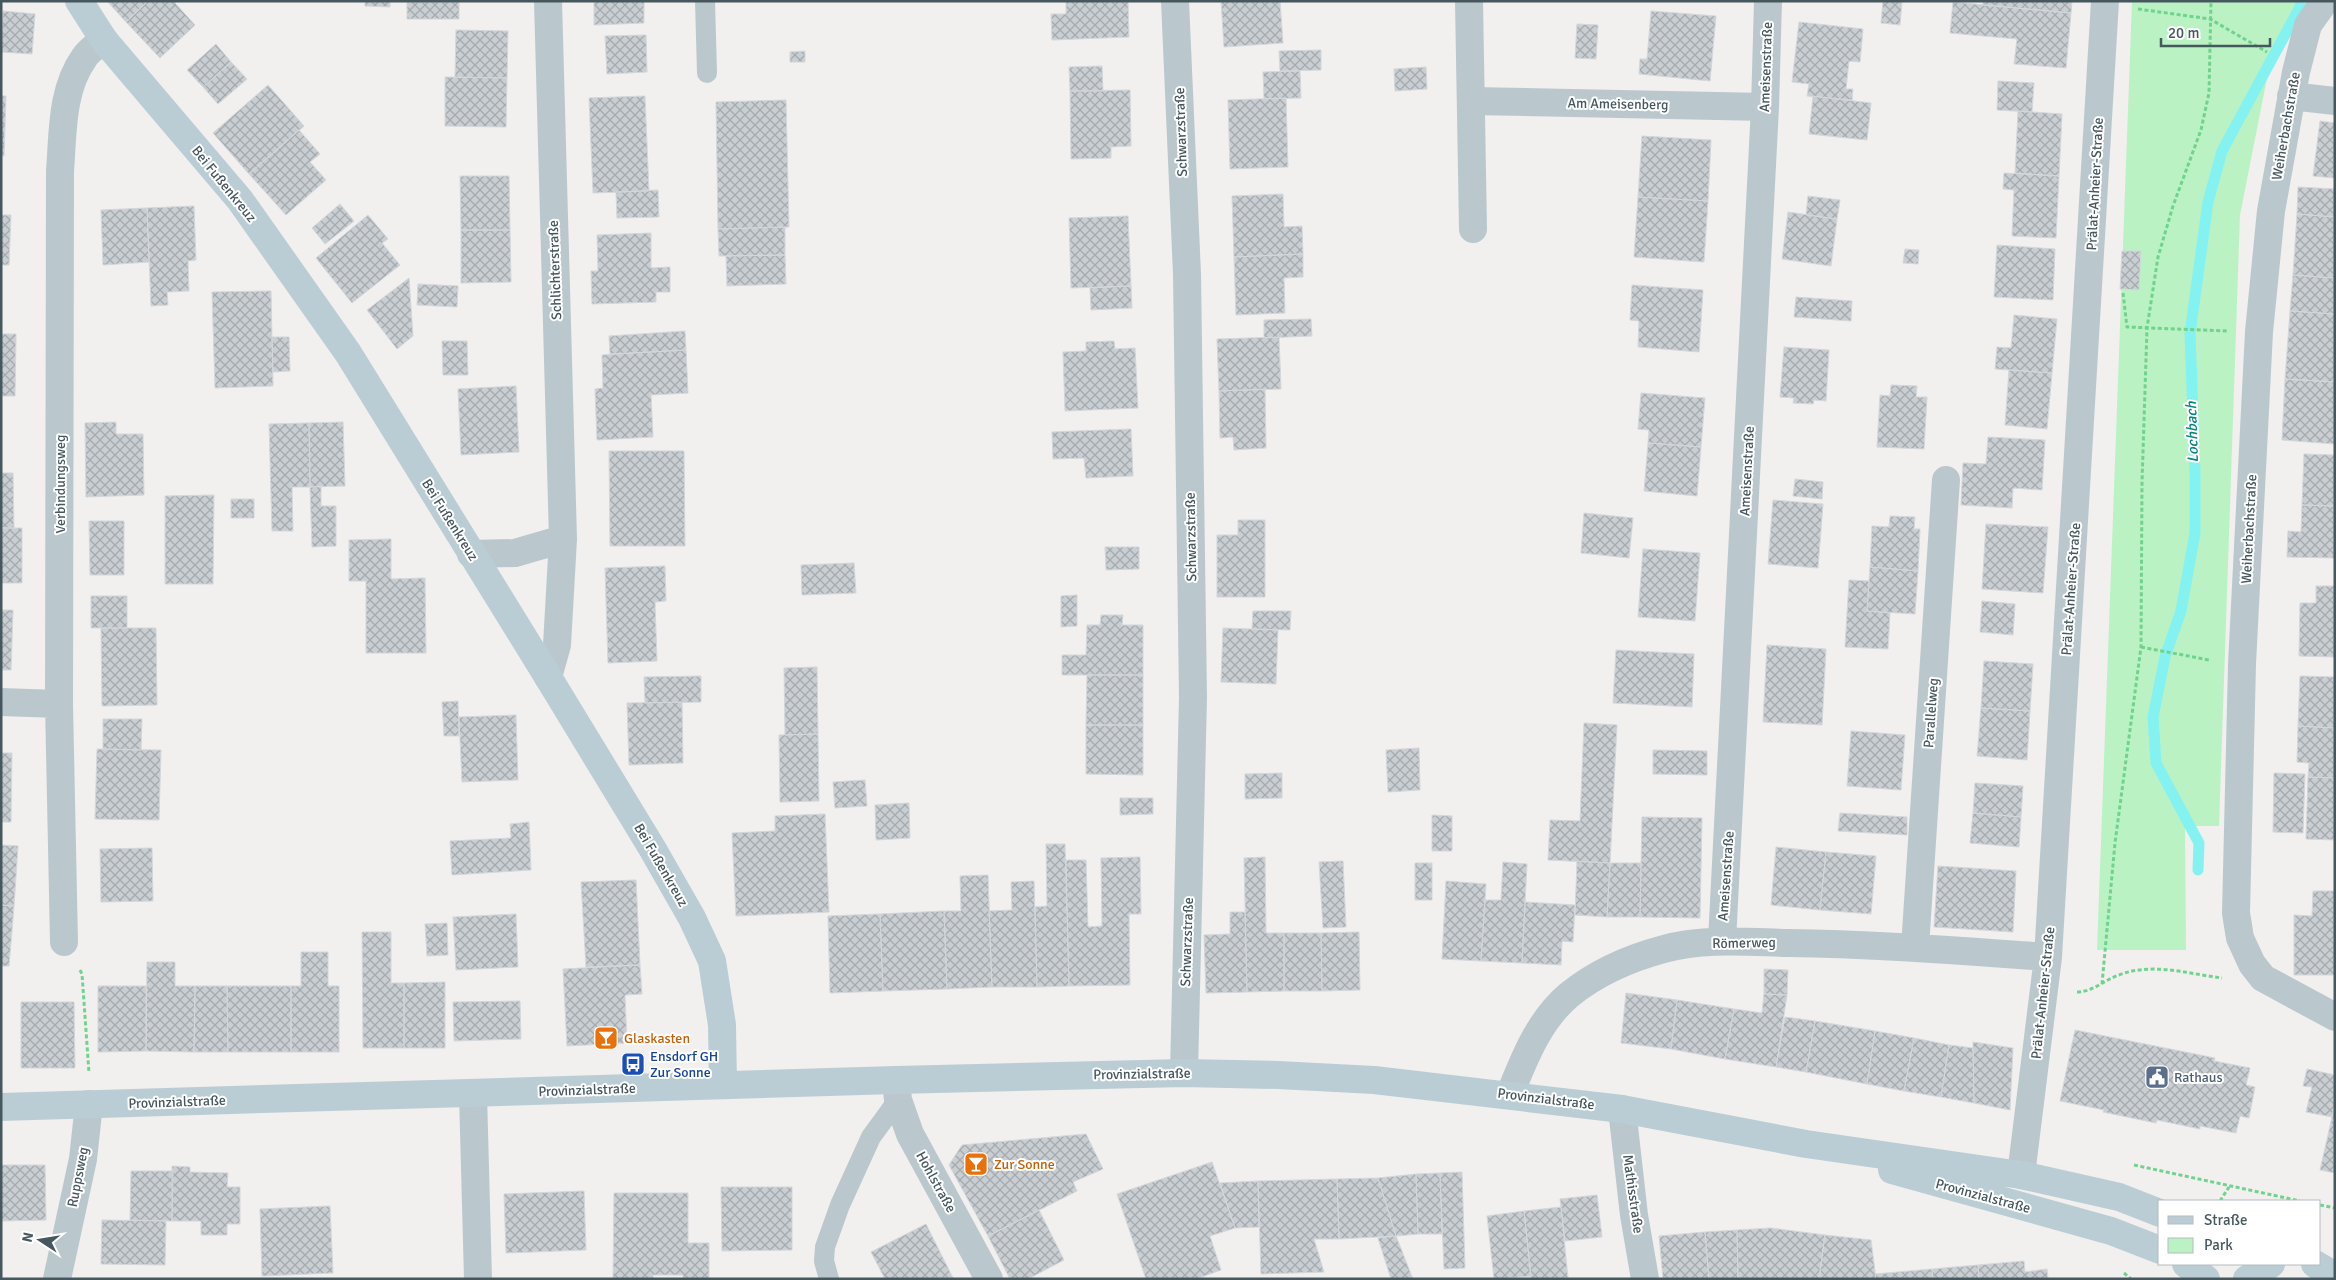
<svg xmlns="http://www.w3.org/2000/svg" width="2336" height="1280" viewBox="0 0 2336 1280" font-family="Signika,sans-serif">
	<style>
		.green { fill: #baf2c4 }
		.lines { fill: none; stroke-linecap: round; stroke-linejoin: round }
		.stream { stroke: #84f2f1; stroke-width: 11 }
		.building { fill: url(#building-cross-hatch); stroke: #d3d7db }
		.path { stroke: #70d38d; stroke-width: 3; stroke-dasharray: 4 2.5; stroke-linecap: butt }
		.lane { stroke: #bac8cd; stroke-width: 20 }
		.street { stroke: #bac8cd; stroke-width: 28 }
		.secondary { stroke: #bbcdd4; stroke-width: 28 }
		.labels { text-anchor: middle; dominant-baseline: central; stroke-width: 4; stroke-linejoin: round; paint-order: stroke }
		.street-label { font-size: 14px; fill: #46585e; stroke: #fff }
		.food-label { font-size: 14px; fill: #c56008; stroke: #fff; text-anchor: start }
		.transit-label { font-size: 14px; fill: #164399; stroke: #fff; text-anchor: start }
		.service-label { font-size: 14px; fill: #4e5e75; stroke: #fff; text-anchor: start }
		.water-label { font-size: 15px; font-style: italic; fill: #068482; stroke: #fff }
	</style>
	<defs>
		<pattern id="building-cross-hatch" width="8" height="8" patternUnits="userSpaceOnUse" patternTransform="scale(1.25)"><rect width="8" height="8" fill="#c9ced2"/><path d="M0 0l8 8M0 8l8-8" fill="none" stroke="#a5aaae"/></pattern>
	</defs>
	<rect width="100%" height="100%" fill="#f2efef"/>
	<!-- green -->
	<path class="green" d="M2132 1H2312L2268 73 2240 215 2219 826H2185L2186 950H2097Z"/>
	<g class="lines">
		<!-- stream -->
		<path class="stream" d="M2198 870 2199 843 2156 763 2153 717 2165 657 2181 611 2195 533V472L2190 333 2208 202 2222 151 2300 7 2301 1"/>
	</g>
	<!-- building -->
	<path class="building" d="M107 1H148L126 22Z
		M148 1H177L175 3 195 25 160 58 126 22Z
		M365 1H390V7L365 6Z
		M594 1H644V23L594 25Z
		M1066 1H1128L1129 37 1052 40 1051 14H1066Z
		M1221 1H1280L1283 43 1224 47Z
		M1883 1H1902L1900 25 1881 23Z
		M1983 1H2072L2071 13 1983 5Z
		M407 2H459V19H407Z
		M1953 2 2071 13 2066 68 2014 64 2017 39 1950 33Z
		M3 11 35 14 32 54 1 52Z
		M1651 11 1716 16 1710 81 1639 74 1640 59H1647Z
		M1799 22 1863 29 1860 62 1849 61 1846 89H1853L1852 100 1807 96 1809 84 1792 82Z
		M1577 24 1598 25 1596 59 1575 58Z
		M456 30 508 31 507 78 455 77Z
		M646 35 647 72 607 74 605 36Z
		M216 44 231 62 203 87 187 70Z
		M1321 50V70L1280 71 1279 51Z
		M805 51V62H790V52Z
		M231 62 247 79 218 104 203 87Z
		M1102 66 1103 91H1070L1069 67Z
		M1426 67 1427 89 1395 91 1394 69Z
		M1300 71 1301 98 1264 99 1263 72Z
		M445 77 507 78 506 127 445 126Z
		M1998 81 2034 83 2032 112 1997 110Z
		M268 85 304 126 249 174 213 133Z
		M1130 90 1131 146 1111 147V158L1071 159 1070 91Z
		M1 96H6L4 156H1Z
		M645 96 649 191 593 193 589 98Z
		M1813 96 1871 103 1867 140 1809 134Z
		M1286 98 1288 167 1230 169 1228 100Z
		M786 100 789 227 718 229 716 102Z
		M2018 111 2062 114 2059 176 2015 173Z
		M2320 121 2335 123V178L2313 176Z
		M299 130 320 154 310 162 326 180 286 215 249 174Z
		M1642 136 1711 140 1708 201 1638 197Z
		M2004 173 2059 176 2056 238 2012 236 2014 190 2003 189Z
		M460 176H509L510 230H461Z
		M2298 187 2335 189V217L2297 214Z
		M658 190 659 217 617 218 616 192Z
		M1283 194 1284 227 1302 226 1303 254 1234 257 1232 196Z
		M1808 196 1840 200 1837 219 1806 215Z
		M1638 197 1708 201 1704 262 1634 257Z
		M340 204 354 221 325 244 312 228Z
		M194 206 196 260 188 261 189 291 167 292 168 305 151 306 147 208Z
		M147 208 149 262 103 265 101 210Z
		M1788 212 1837 219 1831 266 1782 259Z
		M2297 214 2335 217V278L2293 275Z
		M1 215H11L9 265H1Z
		M368 215 388 239 382 243 400 265 352 303 316 258Z
		M1128 216 1131 286 1071 288 1069 218Z
		M785 227V255L719 256 718 229Z
		M461 230H510L511 282 461 283Z
		M651 233V268L670 267V292H656V302L592 304 591 271H598L597 235Z
		M1997 245 2055 249 2053 300 1994 297Z
		M1905 249 1919 250 1918 264 1903 263Z
		M2122 251H2141L2139 290 2120 289Z
		M1303 254V277L1284 278 1285 313 1236 315 1234 257Z
		M785 255 786 284 727 286 726 256Z
		M2293 275 2335 278V314L2290 311Z
		M409 278 413 336 397 349 367 310Z
		M418 284 458 286 457 307 417 305Z
		M1632 285 1703 290 1699 352 1638 347 1639 321 1630 320Z
		M1131 286 1132 308 1091 310 1090 288Z
		M271 291 273 386 215 388 212 292Z
		M1796 297 1852 301 1851 321 1794 317Z
		M2290 311 2335 314V382L2285 379Z
		M2014 315 2057 319 2052 373 1995 369 1997 347 2011 348Z
		M1311 319 1312 336 1264 338V320Z
		M685 331 686 350 610 354 609 336Z
		M1 334H16L15 396H1Z
		M272 337H289L290 371 273 372Z
		M1279 337 1281 389 1219 391 1217 339Z
		M442 341H467L468 375H443Z
		M1114 341 1115 349 1135 348 1138 408 1065 411 1063 352 1086 351V342Z
		M1784 347 1829 350 1826 401 1814 400 1813 404 1793 403 1794 398 1780 397Z
		M686 350 688 393 651 395 653 437 597 440 595 389 603 388 602 355Z
		M2009 370 2052 373 2047 429 2005 425Z
		M2285 379 2335 382V444L2282 440Z
		M1891 385 1917 386 1916 397H1927L1924 449 1877 447 1880 395 1890 396Z
		M516 386 519 452 461 455 458 389Z
		M1265 389 1266 448 1234 450 1233 437 1220 438 1219 391Z
		M1641 393 1705 398 1701 447 1648 443 1649 430 1638 429Z
		M116 422V434H143L144 495 86 497 85 423Z
		M343 422 345 486 310 487 309 423Z
		M309 423 310 487H292L293 531H272L269 424Z
		M1131 429 1133 476 1086 478 1084 458 1053 459 1052 432Z
		M1988 437 2045 440 2042 490 2013 488 2012 508 1961 505 1963 463 1986 464Z
		M1648 443 1701 447 1697 496 1644 491Z
		M609 451H684L685 546H610Z
		M2304 454 2335 455V506L2302 505Z
		M1 473H13L14 528H1Z
		M1795 479 1823 482 1822 499 1793 496Z
		M321 486V506H336V546L312 547 310 487Z
		M214 495 213 584H165V496Z
		M231 499H254V518H231Z
		M1773 500 1823 504 1818 568 1768 564Z
		M2302 505 2335 506V558L2287 557 2288 531 2301 532Z
		M1584 513 1633 518 1629 558 1581 553Z
		M1890 516 1915 517 1914 529H1920L1918 571 1870 567 1872 526 1889 527Z
		M1238 520H1265V597H1217V535H1238Z
		M89 521H124V575H90Z
		M1986 524 2048 527 2043 593 1982 589Z
		M1 528H22V583H1Z
		M391 539V579L425 578 426 653H366V581H349V540Z
		M1105 547H1139V569L1106 570Z
		M1643 549 1700 553 1695 621 1638 617Z
		M854 563 856 593 802 595 801 565Z
		M665 566 666 601 655 602 657 661 608 663 605 568Z
		M1870 567 1918 571 1915 614 1867 611Z
		M1849 580 1869 581 1867 611 1890 613 1888 649 1845 647Z
		M2316 586H2335V657L2299 656 2300 603H2316Z
		M1077 595V626L1061 627V596Z
		M91 596H127V628H91Z
		M1982 601 2015 604 2013 635 1980 632Z
		M1 610H13L11 670H1Z
		M1253 611H1291L1290 630 1252 629Z
		M1101 615H1123L1122 625H1143V675H1062V655H1086L1087 625H1100Z
		M101 628H156L157 705 102 706Z
		M1223 628 1278 630 1276 684 1221 682Z
		M1767 645 1826 649 1822 725 1763 722Z
		M1616 650 1694 654 1692 707 1613 703Z
		M1984 661 2033 664 2030 711 1981 708Z
		M817 667 818 734 785 735 784 668Z
		M1087 675H1143V725H1086Z
		M701 676V702L645 703 644 677Z
		M2300 676 2335 677V728L2298 726Z
		M458 701 459 736H444L442 702Z
		M682 702 683 763 629 765 627 703Z
		M1981 708 2030 711 2027 760 1977 756Z
		M516 715 518 780 462 782 459 717Z
		M103 719H142L141 750 103 749Z
		M1584 723 1617 725 1610 863 1548 860 1550 820 1580 821Z
		M1086 725H1143V775L1086 774Z
		M2298 726 2335 728V778L2308 777 2309 763 2297 762Z
		M1851 731 1905 735 1901 790 1847 786Z
		M818 734 819 801 780 802 779 735Z
		M1419 748 1420 790 1388 792 1386 750Z
		M97 749 161 750 159 820 95 819Z
		M1653 750 1707 751V775L1653 774Z
		M1 753H12L11 822H1Z
		M1282 773V798L1245 799V774Z
		M2274 773 2305 774 2303 833 2273 832Z
		M2308 777 2335 778V840L2306 839Z
		M865 780 867 806 835 808 833 782Z
		M1975 783 2023 786 2021 817 1973 813Z
		M1120 798H1153V814L1120 815Z
		M909 803 910 838 876 840 875 805Z
		M1840 813 1907 817V835L1838 831Z
		M1973 813 2021 817 2019 847 1970 843Z
		M825 814 829 912 736 916 732 833 775 831V816Z
		M1432 815 1452 816V851H1432Z
		M1642 817 1702 818 1700 918 1640 917Z
		M529 822 531 870 452 875 450 841 511 838 510 824Z
		M1046 844H1065L1069 986 1037 987 1035 907 1047 906Z
		M1 845 18 846 14 906 1 905Z
		M1776 847 1826 852 1820 910 1771 905Z
		M152 848 153 901 101 902 100 849Z
		M1826 852 1876 856 1871 914 1820 910Z
		M1140 857 1141 914H1129L1130 985 1069 986 1066 860H1086L1088 927 1102 926 1101 858Z
		M1265 857 1266 933H1284V991L1247 992 1244 858Z
		M1343 861 1346 927 1323 928 1319 862Z
		M1577 861 1610 863 1607 917 1575 915Z
		M1503 862 1527 864 1522 963 1481 961 1485 900H1501Z
		M1415 863H1432V900H1415Z
		M1610 863H1641L1640 917H1607Z
		M1938 866 2016 871 2013 932 1934 927Z
		M988 875 992 987 947 989 944 911H961L960 876Z
		M636 880 640 965 586 967 581 882Z
		M1034 881 1037 987H992L989 911 1012 910 1011 882Z
		M1446 881 1486 884 1481 961 1442 959Z
		M2313 891H2335V975H2294V915L2312 916Z
		M1525 902 1575 905 1573 942 1562 941 1561 965 1522 963Z
		M1 905 14 906 9 966H1Z
		M944 911 947 989 883 991 880 914Z
		M1230 912H1245L1247 992 1206 993 1204 935 1230 934Z
		M516 914 518 967 456 970 453 917Z
		M880 914 883 991 830 993 828 916Z
		M447 923 448 955 427 956 425 924Z
		M362 932H391V983H404V1048H363Z
		M1359 932 1360 990 1322 991 1321 933Z
		M1284 933H1321L1322 991H1284Z
		M301 952H328V986H339V1052H291V986H301Z
		M147 962H175V986H195L194 1052 146 1051Z
		M640 965 642 994 625 995 627 1043 567 1046 563 969Z
		M1764 969 1788 970 1787 995 1764 994Z
		M445 982V1048H404V983Z
		M98 986H146V1051L98 1052Z
		M195 986H227L228 1052H194Z
		M227 986H291V1052H228Z
		M1626 993 1677 1000 1671 1049 1621 1043Z
		M1764 994 1787 995 1776 1067 1725 1059 1734 1009 1762 1013Z
		M1677 1000 1734 1009 1725 1059 1671 1049Z
		M520 1001 521 1039 454 1041 453 1002Z
		M21 1002H74L75 1068H21Z
		M1785 1017 1815 1021 1806 1072 1776 1067Z
		M1815 1021 1875 1031 1867 1084 1806 1072Z
		M2075 1030 2215 1058 2214 1061 2250 1068 2246 1085 2255 1087 2249 1118 2240 1116 2236 1133 2200 1126V1129L2157 1120 2156 1123 2103 1112 2104 1110 2060 1101Z
		M1875 1031 1914 1038 1904 1091 1867 1084Z
		M1914 1038 1949 1045 1941 1097 1904 1091Z
		M1973 1042 2013 1048 2010 1110 1974 1103Z
		M1949 1045 1973 1048 1974 1103 1941 1097Z
		M2307 1069 2335 1075V1104L2332 1117 2306 1112 2312 1087 2303 1086Z
		M2335 1104V1173L2320 1170Z
		M1086 1134 1103 1169 1073 1182 1077 1191 988 1236 949 1165 962 1145Z
		M1212 1162 1235 1228 1210 1236 1221 1270 1196 1279H1146L1117 1194Z
		M1 1165H45L46 1220 1 1221Z
		M172 1166 190 1167V1172L228 1173 227 1187H240V1224H227V1235H201V1221H172Z
		M131 1171H173L172 1221 130 1220Z
		M1462 1172 1465 1268 1444 1269 1440 1173Z
		M1440 1173 1442 1234H1418L1416 1174Z
		M1416 1174 1418 1234 1396 1236 1378 1178Z
		M1378 1178 1396 1236 1339 1239 1337 1179Z
		M1337 1179 1339 1239H1314L1324 1272 1261 1274 1258 1181Z
		M1258 1181 1259 1227 1235 1228 1220 1183Z
		M721 1187H792V1250L722 1251Z
		M584 1191 586 1250 506 1253 504 1194Z
		M614 1193H688V1243H709V1279H683V1275H653V1279H613Z
		M1597 1195 1602 1237 1565 1241 1560 1199Z
		M330 1206 333 1273 262 1276 260 1209Z
		M1561 1207 1568 1278 1531 1279 1524 1211Z
		M1039 1210 1064 1260 1028 1279H1010L988 1236Z
		M1524 1211 1531 1276 1494 1279 1487 1216Z
		M102 1220 166 1221 165 1265 101 1264Z
		M926 1224 953 1278 885 1279 871 1252Z
		M1771 1228 1825 1235 1819 1279H1738L1737 1230Z
		M1737 1230 1738 1279H1709L1705 1232Z
		M1705 1232 1709 1279H1663L1659 1236Z
		M1825 1235 1871 1240 1876 1279H1819Z
		M1396 1236 1413 1279H1391L1378 1238Z
		M2024 1261 2025 1272 2047 1269 2048 1279H1979L1978 1265Z
		M1978 1265 1979 1279H1933L1932 1269Z
		M1932 1269 1933 1279H1876L1875 1274Z"/>
	<g class="lines">
		<!-- path -->
		<path class="path" d="M2138 9 2210 19 2267 52
			M2123 293 2127 327 2227 331
			M2141 647 2209 660
			M80 970 82 974 89 1073
			M2102 984 2115 843 2141 647 2142 483 2147 328 2158 257 2173 206 2201 130 2209 93 2211 1
			M2077 992C2093 992 2104 980 2119 975 2152 962 2189 974 2222 978
			M2134 1165 2300 1201
			M2220 1201 2229 1187
			M2320 1205 2335 1208
			M2124 1273 2131 1279"/>
		<!-- lane -->
		<path class="lane" d="M705 1 707 73
			M829 1279 824 1261 825 1247 840 1205 871 1137 898 1100"/>
		<!-- street -->
		<path class="street" d="M548 1 563 539 557 645 548 677
			M1175 1 1187 274 1193 697 1184 1073
			M1469 1 1473 229
			M2325 1 2308 25 2296 72 2271 211 2259 332 2242 664 2236 913 2240 938 2252 964 2263 978 2335 1017
			M2291 96 2335 101
			M1472 101 1765 107
			M471 554 515 553 563 539
			M1 702 59 704
			M1722 941 1765 107 1768 1
			M64 942 59 704 60 171C63 134 61 90 84 58 88 51 97 45 104 40
			M1915 947 1946 480
			M896 1080 898 1100 910 1134 989 1279
			M473 1094 478 1279
			M1510 1094C1524 1059 1539 1020 1569 995 1596 973 1630 958 1664 949 1703 938 1747 942 1788 943 1875 944 1961 951 2048 957
			M1622 1109 1634 1215 1645 1279
			M2021 1175 2048 957 2105 1
			M57 1279 83 1159 89 1104"/>
		<!-- secondary -->
		<path class="secondary" d="M79 1 104 40 240 200 348 353 548 677 652 848 692 918 712 961 722 1025 723 1085
			M1 1107 896 1080 1184 1073 1278 1075 1374 1080 1622 1109 1806 1144 2021 1175 2119 1197 2160 1213
			M1892 1170 2111 1231 2160 1250
			M2186 1264 2206 1279
			M2315 1264 2335 1276
			M2247 1279 2271 1264"/>
	</g>
	<!-- icons -->
	<defs>
		<g id="bar-square" transform="scale(1.25)"><rect x="-9" y="-9" width="18" height="18" rx="4" fill="#e8710a" stroke="#fff"/><path d="M-6-5H6L.8 .8V4.5H3.5V6h-7V4.5H-.8V.8Z" fill="#fff"/></g>
		<g id="bus-square" transform="scale(1.25)"><rect x="-9" y="-9" width="18" height="18" rx="4" fill="#1a4fb4" stroke="#fff"/><path d="M-5-6H5V4H4V6H2V4H-2V6H-4V4H-5ZM-3.5-4V0h7V-4ZM-3.5 1.2v1.5H-2V1.2ZM2 1.2v1.5H3.5V1.2Z" fill="#fff"/></g>
		<g id="civic-square" transform="scale(1.25)"><rect x="-9" y="-9" width="18" height="18" rx="4" fill="#5c6f8a" stroke="#fff"/><path d="M-.6-6.5H3V-4.5H.6V-3L4-1V1h2V6H-6V1h2V-1L-.6-3ZM-1.2 2.5V6h2.4V2.5Z" fill="#fff"/></g>
	</defs>
	<g fill-rule="evenodd">
		<use href="#bar-square" x="606" y="1038"/>
		<use href="#bus-square" x="633" y="1064"/>
		<use href="#civic-square" x="2157" y="1077"/>
		<use href="#bar-square" x="976" y="1164"/>
	</g>
	<g class="labels">
		<!-- street labels -->
		<g class="street-label">
			<text transform="translate(1766 67) rotate(-88)">Ameisenstraße</text>
			<text transform="translate(1618 104) rotate(1)">Am Ameisenberg</text>
			<text transform="translate(2286 126) rotate(-80)">Weiherbachstraße</text>
			<text transform="translate(1181 132) rotate(-92)">Schwarzstraße</text>
			<text transform="translate(224 184) rotate(51)">Bei Fußenkreuz</text>
			<text transform="translate(2095 184) rotate(-87)">Prälat-Anheier-Straße</text>
			<text transform="translate(555 270) rotate(-92)">Schlichterstraße</text>
			<text transform="translate(1747 471) rotate(-87)">Ameisenstraße</text>
			<text transform="translate(60 484) rotate(-90)">Verbindungsweg</text>
			<text transform="translate(450 520) rotate(58)">Bei Fußenkreuz</text>
			<text transform="translate(2249 529) rotate(-87)">Weiherbachstraße</text>
			<text transform="translate(1191 537) rotate(-91)">Schwarzstraße</text>
			<text transform="translate(2071 589) rotate(-86)">Prälat-Anheier-Straße</text>
			<text transform="translate(1931 713) rotate(-86)">Parallelweg</text>
			<text transform="translate(661 865) rotate(60)">Bei Fußenkreuz</text>
			<text transform="translate(1726 876) rotate(-86)">Ameisenstraße</text>
			<text transform="translate(1187 942) rotate(-88)">Schwarzstraße</text>
			<text transform="translate(1744 943) rotate(-1)">Römerweg</text>
			<text transform="translate(2043 993) rotate(-84)">Prälat-Anheier-Straße</text>
			<text transform="translate(1142 1074) rotate(-1)">Provinzialstraße</text>
			<text transform="translate(587 1090) rotate(-2)">Provinzialstraße</text>
			<text transform="translate(1546 1099) rotate(7)">Provinzialstraße</text>
			<text transform="translate(177 1102) rotate(-2)">Provinzialstraße</text>
			<text transform="translate(78 1177) rotate(-79)">Ruppsweg</text>
			<text transform="translate(936 1182) rotate(61)">Hohlstraße</text>
			<text transform="translate(1633 1194) rotate(82)">Mathisstraße</text>
			<text transform="translate(1983 1196) rotate(15)">Provinzialstraße</text>
		</g>
		<!-- food labels -->
		<g class="food-label">
			<text x="624" y="1038">Glaskasten</text>
			<text x="994" y="1164">Zur Sonne</text>
		</g>
		<!-- transit labels -->
		<g class="transit-label">
			<text x="650" y="1056">Ensdorf GH<tspan x="650" dy="16">Zur Sonne</tspan></text>
		</g>
		<!-- service labels -->
		<g class="service-label">
			<text x="2174" y="1077">Rathaus</text>
		</g>
		<!-- water labels -->
		<g class="water-label">
			<text transform="translate(2192 432) rotate(-92)">Lochbach</text>
		</g>
	</g>
	<!-- border -->
	<rect width="2336" height="1280" fill="none" stroke="#46585e" stroke-width="5"/>
	<!-- legend -->
	<rect x="2158" y="1200" width="162" height="65" fill="#ffffff" stroke="#b5bcbf"/>
	<rect x="2168" y="1216" width="25" height="8" fill="#bbcdd4" stroke="#b5bcbf"/>
	<text x="2204" y="1225" font-size="15" fill="#46585e">Straße</text>
	<rect x="2168" y="1238" width="25" height="15" fill="#baf2c4" stroke="#b5bcbf"/>
	<text x="2204" y="1250" font-size="15" fill="#46585e">Park</text>
	<!-- north arrow -->
	<g transform="translate(40 1240) rotate(282)" stroke="#ffffff" stroke-width="4" paint-order="stroke">
	<path d="M0-4L9 19L0 12L-9 19Z" fill="#46585e"/>
	<text y="-8" font-size="14" font-weight="bold" text-anchor="middle" fill="#46585e">N</text>
	</g>
	<!-- scale -->
	<path d="M2161 38v8h109v-8" fill="none" stroke="#46585e" stroke-width="2.5"/>
	<text x="2168" y="38" font-size="15" fill="#46585e" stroke="#ffffff" stroke-width="4" paint-order="stroke">20 m</text>
</svg>
